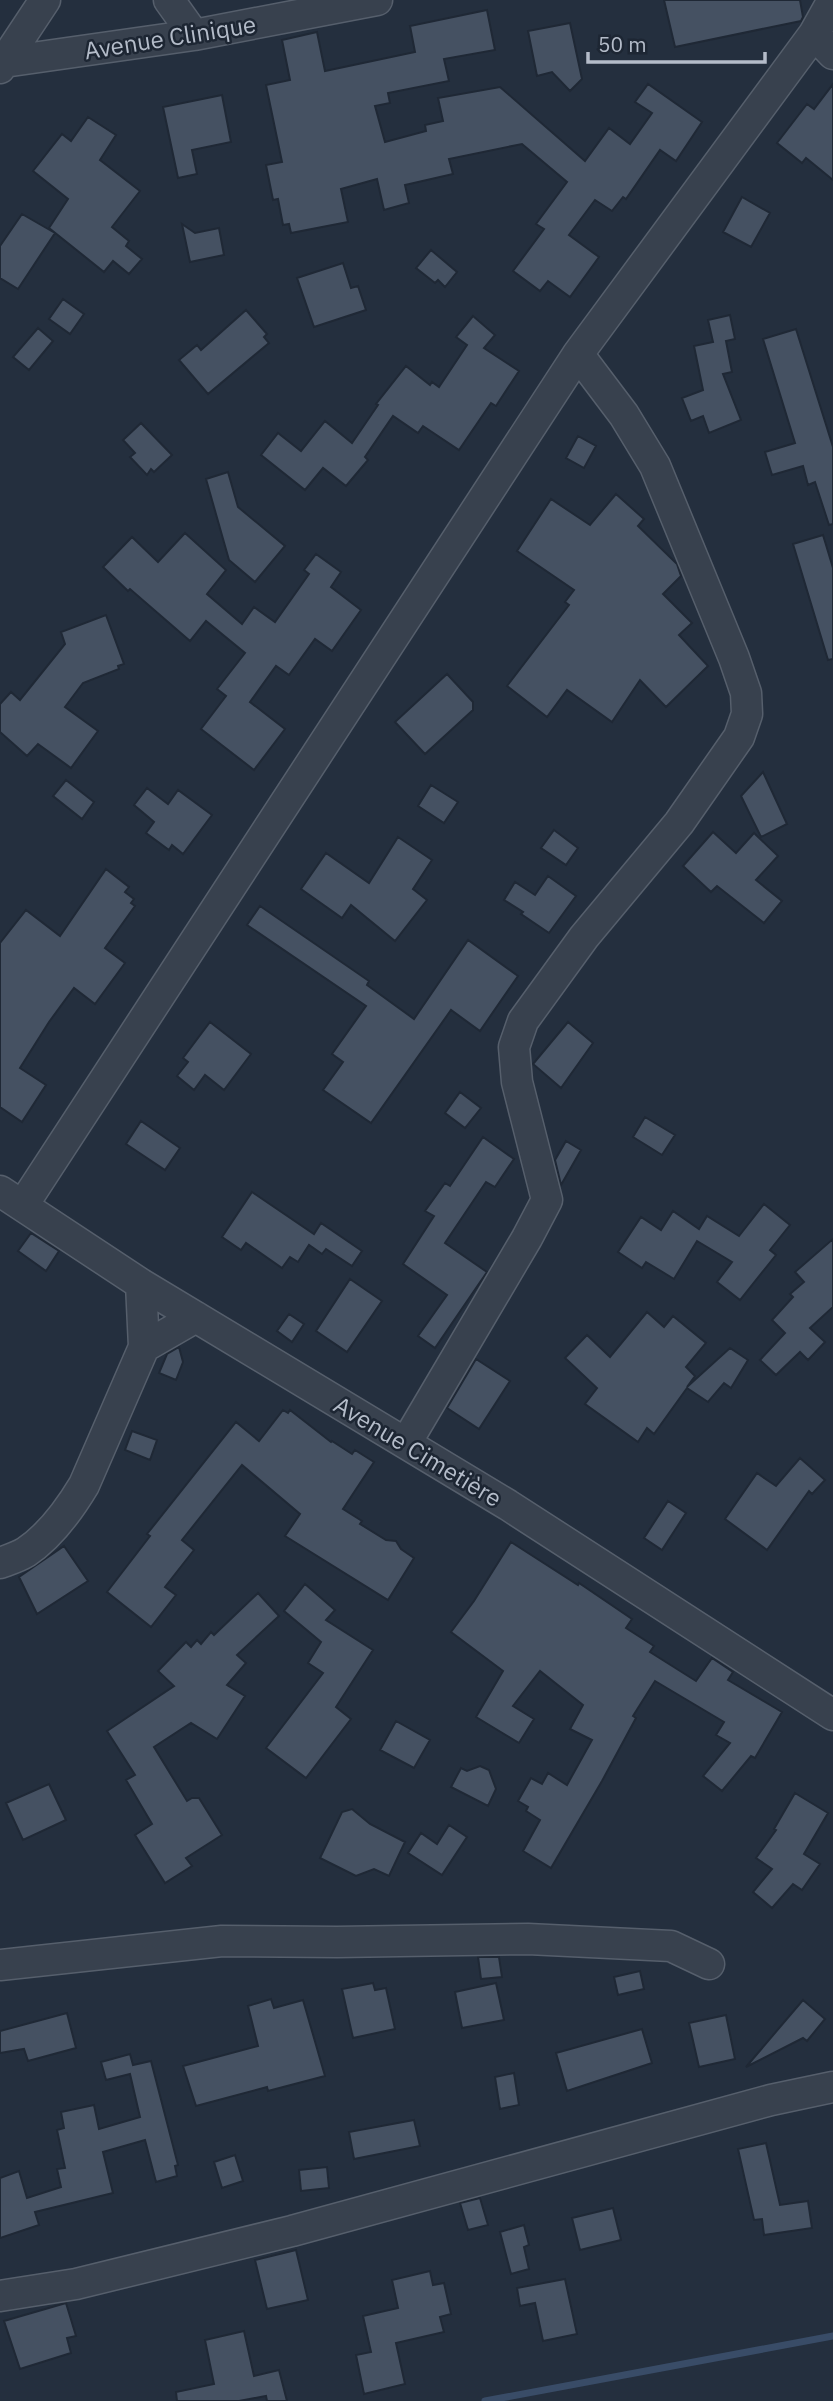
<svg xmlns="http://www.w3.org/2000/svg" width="833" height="2401" viewBox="0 0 833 2401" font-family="'IBM Plex Sans',sans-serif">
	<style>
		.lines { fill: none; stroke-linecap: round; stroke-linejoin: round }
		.stream { stroke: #394c67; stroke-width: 7 }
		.building { fill: #455162; stroke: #1f2835; stroke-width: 2 }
		.minor-casing { stroke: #565f6c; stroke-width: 33 }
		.minor { stroke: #38414e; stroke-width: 30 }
		.labels { text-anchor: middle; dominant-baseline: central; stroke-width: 5; stroke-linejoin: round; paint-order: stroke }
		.street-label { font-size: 24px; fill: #b4bcc9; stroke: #1d2633 }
	</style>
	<rect width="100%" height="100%" fill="#242f3e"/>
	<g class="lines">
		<!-- stream -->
		<path class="stream" d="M485 2401 833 2336"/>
	</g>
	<!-- building -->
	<path class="building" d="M664 0H800L803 17 801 21 675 47Z
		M487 10 495 50 444 59 449 81 388 93 390 103 375 106 385 142 426 131 425 125 443 121 438 98 500 87 585 161 609 128 630 144 652 113 635 102 648 84 702 122 676 161 660 150 626 199 623 197 612 211 595 200 569 235 599 257 570 297 548 281 540 291 513 271 544 229 536 224 567 182 522 144 449 159 453 174 405 185 409 203 384 210 377 179 341 189 348 222 291 233 289 224 283 225 278 199 273 200 266 165 282 162 266 85 290 80 282 40 317 32 325 71 415 52 410 26Z
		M570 23 582 79 570 91 552 72 537 76 528 31Z
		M833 84V180L806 158 802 163 777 143 807 104 814 109Z
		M222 95 231 142 192 150 197 174 178 178 163 107Z
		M88 117 116 135 100 160 140 191 112 227 129 241 126 246 142 259 129 274 113 261 104 272 49 228 68 199 33 171 62 134 71 141Z
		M742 197 770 213 751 247 723 232Z
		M22 214 55 233 18 289 0 278V246Z
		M182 224 195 233 219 228 224 255 190 262Z
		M431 250 457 272 445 287 438 280 435 283 416 268Z
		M343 263 351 288 358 286 366 310 314 327 297 278Z
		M63 299 84 314 70 334 49 319Z
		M246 310 267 334 264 337 269 343 208 394 179 360 197 345 201 350Z
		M730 315 735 339 726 341 732 372 723 374 741 420 709 433 703 416 691 421 682 398 703 390 694 346 713 342 708 320Z
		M473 316 495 335 484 348 519 371 496 406 491 403 459 450 423 426 418 433 393 416 365 457 368 460 346 486 323 468 305 490 261 455 278 433 301 451 325 421 352 443 378 405 376 404 406 366 430 385 432 382 439 387 467 345 456 337Z
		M38 328 53 341 29 370 13 357Z
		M796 329 833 447V524L829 525 815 482 808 485 803 466 772 475 765 452 795 443 763 339Z
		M141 423 172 455 154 472 151 469 147 475 130 457 135 453 123 440Z
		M578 436 596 446 584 468 566 458Z
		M228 472 238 507 285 546 255 582 229 560 206 479Z
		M616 494 644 519 638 526 677 564 681 576 663 594 692 623 679 635 708 666 666 707 640 680 612 722 567 690 547 717 507 686 569 605 565 602 574 590 517 551 551 499 590 525Z
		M185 533 226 570 207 594 242 624 254 607 275 622 309 574 304 570 316 554 341 572 331 587 361 610 332 651 315 639 289 675 276 666 250 702 285 729 254 770 201 729 226 696 217 689 245 653 206 621 190 641 130 589 128 591 103 567 132 537 158 562Z
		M823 535 833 568V659L828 660 793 544Z
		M106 615 124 664 118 666 119 669 83 683 65 707 98 731 71 768 38 744 27 756 0 732V704L11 692 20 700 65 644 61 632Z
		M447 674 473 702V710L425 754 395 722Z
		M763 772 787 824 761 837 741 796Z
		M66 780 94 802 82 819 53 796Z
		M431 785 458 802 444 823 418 806Z
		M147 788 168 804 178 790 212 815 183 854 172 845 169 850 146 833 154 822 134 805Z
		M554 830 578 848 566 865 541 848Z
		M713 832 736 853 754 833 778 856 756 880 782 901 764 923 717 886 711 892 683 866Z
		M398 837 432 860 413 889 427 900 395 941 351 905 342 918 301 889 326 853 369 883Z
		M106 869 129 887 125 892 134 899 131 903 135 906 105 948 125 963 95 1004 74 988 49 1022 20 1068 46 1085 22 1122 0 1107V943L26 910 60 936Z
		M548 876 576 896 549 933 521 914 523 912 504 900 515 882 535 895Z
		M260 906 369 981 367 985 414 1019 468 940 518 976 480 1031 451 1010 371 1123 323 1090 343 1062 332 1054 366 1006 247 925Z
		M210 1022 251 1054 224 1090 205 1075 194 1090 177 1076 188 1062 183 1058Z
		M568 1022 593 1043 561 1088 533 1064Z
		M460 1092 481 1108 465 1128 445 1113Z
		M645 1117 675 1135 662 1155 633 1137Z
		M141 1121 180 1148 165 1170 126 1144Z
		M483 1137 514 1159 495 1187 486 1182 445 1243 487 1272 435 1348 418 1336 447 1295 403 1264 434 1216 425 1211 445 1183 450 1186Z
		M566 1141 581 1150 561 1185 555 1160Z
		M252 1192 314 1234 321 1223 362 1251 352 1266 326 1249 322 1254 309 1245 298 1262 290 1257 282 1268 246 1243 241 1250 222 1237Z
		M764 1204 790 1225 770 1250 776 1255 740 1300 717 1282 732 1262 697 1241 674 1279 646 1262 642 1268 618 1252 641 1217 661 1230 673 1211 699 1229 707 1216 739 1236Z
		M31 1233 59 1251 46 1271 18 1251Z
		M833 1239V1307L810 1328 825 1342 808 1360 800 1352 776 1375 760 1360 785 1333 772 1320 793 1297 790 1294 804 1282 795 1272Z
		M350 1279 382 1301 347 1352 316 1331Z
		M647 1312 664 1327 673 1316 706 1343 686 1367 695 1376 687 1387 730 1348 748 1360 731 1388 724 1383 708 1402 687 1388 654 1434 647 1428 638 1442 585 1404 597 1388 565 1358 587 1335 610 1357Z
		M289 1314 304 1324 292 1342 277 1331Z
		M179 1347 183 1362 176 1380 159 1373 167 1354Z
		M476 1359 510 1381 479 1429 447 1408Z
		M283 1410 288 1413 290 1410 331 1442 332 1441 352 1454 355 1450 374 1462 343 1509 362 1521 360 1524 386 1540 396 1541 401 1549 414 1558 388 1600 285 1536 300 1514 242 1465 182 1540 194 1550 165 1587 176 1595 151 1627 107 1592 150 1536 147 1534 236 1422 259 1441Z
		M132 1431 157 1440 150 1460 125 1450Z
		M800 1458 825 1480 812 1494 809 1491 767 1550 725 1519 757 1473 776 1486Z
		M668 1501 686 1513 662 1550 644 1538Z
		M511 1542 578 1585 579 1583 632 1619 626 1628 654 1646 650 1652 696 1681 712 1658 733 1672 728 1680 782 1712 755 1758 751 1756 722 1791 703 1776 730 1743 716 1735 724 1722 655 1681 633 1716 636 1718 602 1781 551 1868 523 1851 540 1820 526 1811 528 1807 518 1801 531 1778 542 1784 548 1773 567 1785 592 1740 570 1729 583 1705 540 1671 513 1706 534 1719 519 1743 476 1717 503 1671 451 1632 474 1601Z
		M64 1546 88 1581 37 1614 19 1577Z
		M305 1584 335 1610 326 1620 373 1650 336 1707 351 1719 306 1778 266 1748 323 1673 308 1663 321 1642 284 1611Z
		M258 1593 279 1616 237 1655 246 1663 227 1685 245 1696 217 1739 191 1723 154 1747 187 1801 192 1798H199L222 1835 186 1858 192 1866 165 1883 135 1835 152 1824 126 1780 135 1775 107 1731 174 1686 158 1671 186 1642 191 1647 197 1640 201 1644 211 1632 214 1635Z
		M396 1721 430 1740 414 1768 380 1750Z
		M480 1766 489 1770 496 1789 488 1806 451 1787 461 1768 467 1771Z
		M49 1784 66 1820 23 1840 6 1803Z
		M795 1793 828 1813 804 1854 820 1864 802 1890 793 1884 772 1908 753 1892 772 1869 756 1858 776 1830 774 1829Z
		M352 1809 370 1824 405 1842 389 1876 374 1869 356 1876 320 1858 342 1812Z
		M449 1825 467 1837 442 1875 408 1853 421 1833 437 1844Z
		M478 1957H499L502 1977 481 1979Z
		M640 1971 644 1989 618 1995 614 1977Z
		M373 1983 375 1990 386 1988 395 2029 353 2038 342 1989Z
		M496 1983 504 2020 462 2028 455 1992Z
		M271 1999 274 2008 303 2000 325 2076 268 2091 267 2087 196 2106 183 2066 258 2046 248 2006Z
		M803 2000 825 2019 807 2041 803 2038 746 2067Z
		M67 2013 76 2048 28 2061 24 2049 0 2053V2031Z
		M726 2015 735 2059 699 2067 689 2023Z
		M642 2029 652 2063 567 2091 556 2053Z
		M130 2054 133 2065 151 2061 178 2165 175 2166 177 2176 156 2182 145 2140 103 2152 113 2193 35 2212 39 2225 0 2238V2178L19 2171 27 2198 61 2187 57 2169 65 2168 57 2130 64 2128 61 2112 94 2105 99 2129 140 2117 130 2074 106 2080 101 2062Z
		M514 2073 519 2105 500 2109 495 2077Z
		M414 2120 420 2146 354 2159 349 2132Z
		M766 2143 780 2205 808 2201 812 2228 764 2235 762 2219 754 2220 738 2149Z
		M235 2155 243 2181 222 2188 214 2162Z
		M327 2167 329 2188 301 2191 299 2170Z
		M480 2198 488 2225 468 2230 460 2203Z
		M613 2208 621 2240 580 2250 572 2218Z
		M524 2225 529 2245 524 2247 529 2269 511 2274 500 2232Z
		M296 2250 308 2300 267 2309 255 2260Z
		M430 2271 433 2285 444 2283 451 2314 440 2317 444 2332 396 2343 405 2384 364 2394 356 2355 371 2352 363 2316 398 2308 392 2280Z
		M565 2279 577 2334 543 2341 535 2303 520 2306 517 2288Z
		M66 2303 76 2336 67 2338 71 2353 20 2369 4 2321Z
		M244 2331 254 2376 279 2370 287 2401H267L266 2396 239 2401H177L176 2392 214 2384 205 2340Z"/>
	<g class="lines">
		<!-- minor casing -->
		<g class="minor-casing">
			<path id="minor" d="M169 0 194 35
				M814 34 833 54
				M4 62 194 35 377 0
				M0 68 45 0
				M0 1191 141 1284 508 1505 833 1715
				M23 1205 578 354 814 34 833 0
				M144 1347 196 1317
				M406 1443 527 1238 547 1200 517 1082 514 1047 523 1021 584 937 679 823 739 737 747 714 746 693 734 658 655 466 624 415 578 354
				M0 1563C8 1560 18 1557 26 1552 50 1536 69 1510 84 1485L144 1347 141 1284
				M0 1965 222 1941 337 1942 528 1939 671 1946 709 1964
				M0 2296 76 2284 292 2231 771 2100 833 2087"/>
		</g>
		<!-- minor -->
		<use href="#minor" class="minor"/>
	</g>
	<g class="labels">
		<!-- street labels -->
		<g class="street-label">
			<text transform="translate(170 37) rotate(-9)">Avenue Clinique</text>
			<text transform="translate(418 1451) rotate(31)">Avenue Cimetière</text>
		</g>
	</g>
	<!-- scale -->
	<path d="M588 52v10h177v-10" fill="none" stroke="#b4bcc9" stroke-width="3.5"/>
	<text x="598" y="52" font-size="21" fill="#b4bcc9" stroke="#1d2633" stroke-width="5" paint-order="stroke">50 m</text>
</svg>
